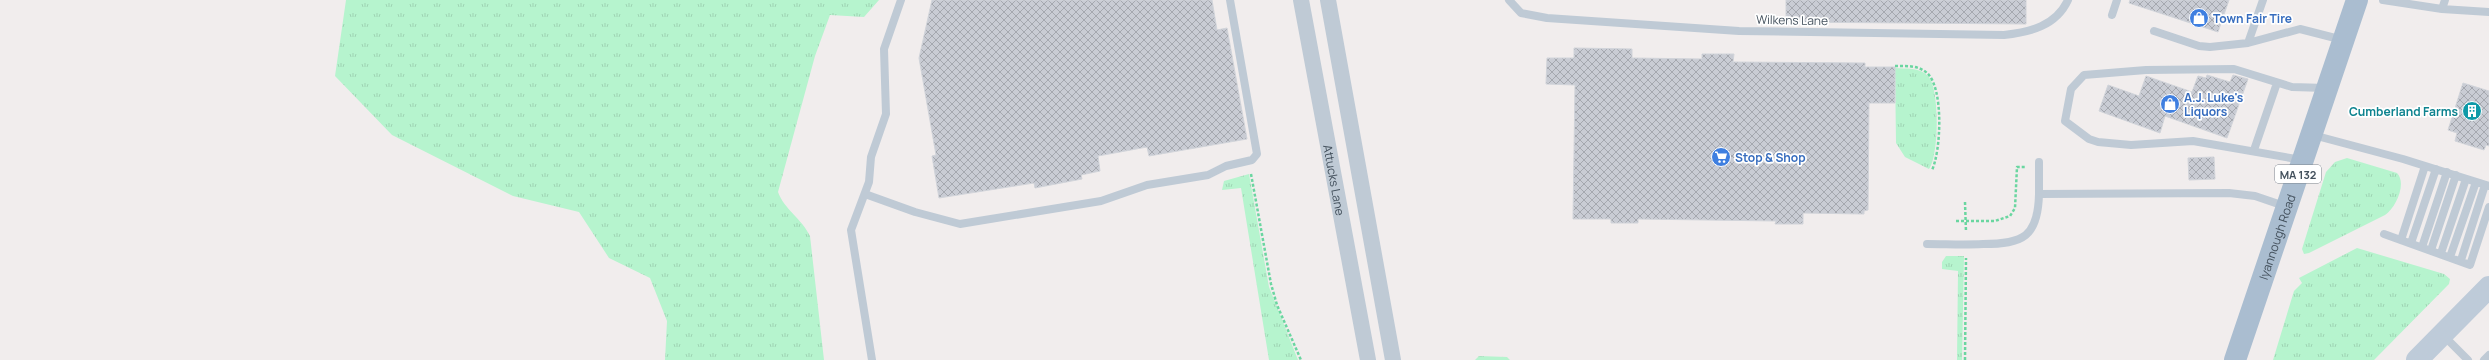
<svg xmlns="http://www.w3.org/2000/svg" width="2489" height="360" viewBox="0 0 2489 360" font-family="Manrope,sans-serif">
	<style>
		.grass { fill: url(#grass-tufts) }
		.building { fill: url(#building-cross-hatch); stroke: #d1d4da }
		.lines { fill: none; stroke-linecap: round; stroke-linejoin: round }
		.path { stroke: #6ad6a0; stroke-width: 2.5; stroke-dasharray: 3 2; stroke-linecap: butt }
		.lane { stroke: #bfcad5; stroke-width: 8 }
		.street { stroke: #bfcad5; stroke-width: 16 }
		.secondary { stroke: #becbd9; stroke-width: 22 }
		.primary { stroke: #aabdd0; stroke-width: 22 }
		.labels { text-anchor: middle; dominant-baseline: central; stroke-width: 3.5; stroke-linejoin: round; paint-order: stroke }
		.shield { fill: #fff; stroke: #7c858e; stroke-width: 1 }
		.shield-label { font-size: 11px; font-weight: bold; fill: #44515d }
		.shop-label { font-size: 12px; font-weight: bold; fill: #366cbe; stroke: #fff; text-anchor: start }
		.street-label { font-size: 12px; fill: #44515d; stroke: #fff }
		.culture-label { font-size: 12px; font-weight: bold; fill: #0d838f; stroke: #fff; text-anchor: end }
	</style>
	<defs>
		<pattern id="grass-tufts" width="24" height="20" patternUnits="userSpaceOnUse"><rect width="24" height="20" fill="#b6f4ce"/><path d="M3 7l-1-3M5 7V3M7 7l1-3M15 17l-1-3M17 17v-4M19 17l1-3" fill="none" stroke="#9ed3b3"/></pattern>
		<pattern id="building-cross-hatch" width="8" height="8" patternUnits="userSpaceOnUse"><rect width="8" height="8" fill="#c9ccd4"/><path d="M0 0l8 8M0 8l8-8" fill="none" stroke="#a5a8af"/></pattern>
	</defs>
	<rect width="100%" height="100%" fill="#f1eded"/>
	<!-- grass -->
	<path class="grass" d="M346 0H879L864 17 830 15 815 56 778 192C784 209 802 219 810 236L824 360H665L667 321 650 278 609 258 579 212 513 196 392 135 335 76Z
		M1895 68C1906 69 1919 67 1928 76 1940 88 1939 156 1929 169L1905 157 1896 143Z
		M2347 158 2397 173C2407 183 2396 208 2385 215L2309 253 2304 254 2302 249 2326 172 2335 162Z
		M1249 174 1269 287 1298 360H1269L1241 188 1222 190 1224 181Z
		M2357 248 2444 274 2450 279 2449 284 2374 360H2273L2294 291 2302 283 2299 278Z
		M1946 256H1964L1962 360H1957L1958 271 1942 269V262Z
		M1479 356 1507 357 1510 360H1475Z"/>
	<!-- building -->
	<path class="building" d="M932 0H1212L1217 30 1227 28 1247 139 1149 156 1147 147 1098 156 1100 171 1081 175 1082 179 1035 188 1034 183 939 198 932 156 936 155 919 58Z
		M1786 0H2026V24L1786 22Z
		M2130 0H2229L2218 32 2129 3Z
		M1574 48 1632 49V58L1702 59V54H1734L1733 62 1865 63V67H1895V103H1869L1868 210 1864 211V214L1803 213V224H1775L1776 221 1638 219V223H1611V219H1573L1575 85 1546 84 1547 58H1574Z
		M2207 75 2230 82 2233 75 2248 79 2227 138 2165 116 2160 133 2099 111 2108 85 2139 96 2146 76 2192 92 2198 76 2206 78Z
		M2463 83 2489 91V146L2486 145 2484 150 2455 141 2457 133 2448 130Z
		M2214 157 2215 179 2189 180 2188 158Z"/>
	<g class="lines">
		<!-- path -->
		<path class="path" d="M1895 66C1906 66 1918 65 1927 73 1944 88 1941 151 1932 170
			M1251 174 1271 284 1277 305 1301 360
			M1965 202 1966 232
			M1956 221H1995L2010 216 2015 208 2017 167H2025
			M1965 360 1966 258"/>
		<!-- lane -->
		<path class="lane" d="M1509 0 1521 13 1547 18 1739 31 2004 35C2030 32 2056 26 2068 0
			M2383 0 2442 9
			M2445 0 2442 9 2489 12
			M2112 15 2117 0
			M2154 31 2199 46 2210 47 2248 43 2300 29 2343 40
			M2248 43 2263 0
			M2313 135 2403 159 2489 186
			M2254 150 2277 83
			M2302 160 2193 141 2131 145 2098 142 2089 139 2065 121 2071 89 2084 75 2146 70 2234 69 2292 87 2326 88
			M865 194 915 212 960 224 1101 201 1147 185 1208 175 1226 166 1252 160 1257 154 1230 0
			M2039 194V162
			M2384 234 2470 265 2489 207
			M2401 240 2425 166
			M2411 243 2436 169
			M1927 244C1946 244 1964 245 1983 244 2023 244 2038 237 2039 194L2229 193 2255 196 2287 207
			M2422 247 2447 172
			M2431 250 2456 175
			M2441 253 2466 179
			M2450 257 2476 182
			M2461 260 2485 185
			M2443 335 2468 360
			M872 360 851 230 869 182 871 157 886 114 884 49 901 0
			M2484 360 2489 355"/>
		<!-- street -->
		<g class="street">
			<path id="s1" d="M1301 0 1368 360"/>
			<path d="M1328 0 1393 360"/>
		</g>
		<!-- secondary -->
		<path class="secondary" d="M2417 360 2489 287"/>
		<!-- primary -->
		<path class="primary" id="s2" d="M2235 360 2357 0"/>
	</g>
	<!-- icons -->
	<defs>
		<g id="shop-disc" transform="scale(1)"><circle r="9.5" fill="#3f7fe0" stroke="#fff"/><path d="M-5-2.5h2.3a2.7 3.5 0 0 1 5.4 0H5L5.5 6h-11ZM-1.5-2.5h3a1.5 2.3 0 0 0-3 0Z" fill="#fff"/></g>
		<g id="building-disc" transform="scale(1)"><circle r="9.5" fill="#0f9aa8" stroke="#fff"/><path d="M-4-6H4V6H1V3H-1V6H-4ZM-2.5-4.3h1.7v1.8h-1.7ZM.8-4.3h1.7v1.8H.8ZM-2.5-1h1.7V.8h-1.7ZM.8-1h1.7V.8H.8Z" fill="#fff"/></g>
		<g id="supermarket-disc" transform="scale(1)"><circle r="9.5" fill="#3f7fe0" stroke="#fff"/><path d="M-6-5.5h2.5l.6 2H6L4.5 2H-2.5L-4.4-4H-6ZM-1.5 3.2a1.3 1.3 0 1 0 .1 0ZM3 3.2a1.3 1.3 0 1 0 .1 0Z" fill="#fff"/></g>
	</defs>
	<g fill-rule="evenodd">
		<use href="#shop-disc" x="2199" y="18"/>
		<use href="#shop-disc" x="2170" y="104"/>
		<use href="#building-disc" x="2472" y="111"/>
		<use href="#supermarket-disc" x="1721" y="157"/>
	</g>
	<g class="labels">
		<!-- shield labels -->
		<rect class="shield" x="2275" y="165" width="46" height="18" rx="3"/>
		<g class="shield-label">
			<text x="2298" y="174">MA 132</text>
		</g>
		<!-- shop labels -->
		<g class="shop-label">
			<text x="2213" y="18">Town Fair Tire</text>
			<text x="2184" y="97">A.J. Luke's<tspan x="2184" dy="14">Liquors</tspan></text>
			<text x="1735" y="157">Stop &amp; Shop</text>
		</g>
		<!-- street labels -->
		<g class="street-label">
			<text transform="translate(1792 20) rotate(1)">Wilkens Lane</text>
			<text stroke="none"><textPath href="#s1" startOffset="183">Attucks Lane</textPath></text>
			<text stroke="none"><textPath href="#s2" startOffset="130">Iyannough Road</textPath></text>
		</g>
		<!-- culture labels -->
		<g class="culture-label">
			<text x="2458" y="111">Cumberland Farms</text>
		</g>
	</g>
</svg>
